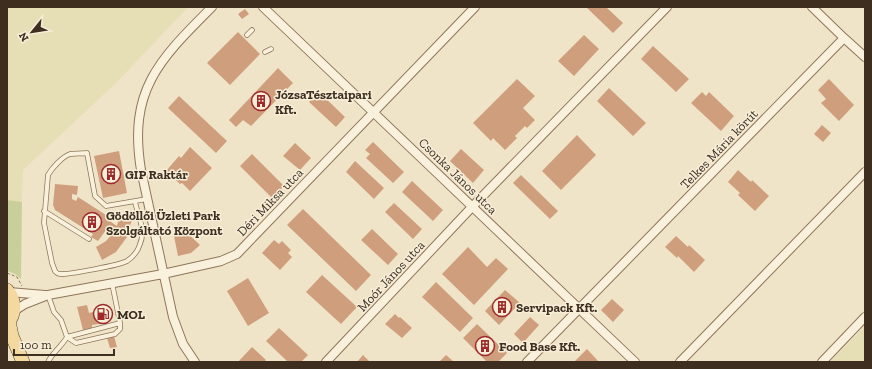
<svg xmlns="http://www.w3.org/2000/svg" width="872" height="369" viewBox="0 0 872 369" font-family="'Zilla Slab',serif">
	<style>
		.farmland { fill: #e6deb5 }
		.green { fill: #c9cf9b }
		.building { fill: #cf9f7d }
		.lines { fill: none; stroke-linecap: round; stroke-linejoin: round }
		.service-casing { stroke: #8d765c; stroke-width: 5.5 }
		.minor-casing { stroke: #8d765c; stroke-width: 10 }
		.primary-casing { stroke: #5b4430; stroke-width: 14 }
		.path { stroke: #8d765c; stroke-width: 1; stroke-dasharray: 3 2; stroke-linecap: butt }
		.service { stroke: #faf1dc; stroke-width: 4 }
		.minor { stroke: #faf1dc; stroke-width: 8 }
		.primary { stroke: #f3d9a0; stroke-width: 13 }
		.labels { text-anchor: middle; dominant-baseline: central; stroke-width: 3; stroke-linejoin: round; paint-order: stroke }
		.poi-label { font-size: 13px; font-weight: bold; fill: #3d2e20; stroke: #f7eed8; text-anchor: start }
		.street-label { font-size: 13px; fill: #3d2e20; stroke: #f7eed8 }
	</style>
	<rect width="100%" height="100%" fill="#f0e4c8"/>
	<!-- farmland -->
	<path class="farmland" d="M7 7H188L117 82 23 170 22 202 7 200Z
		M865 326V362H830Z"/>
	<!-- green -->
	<path class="green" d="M7 200 22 202 21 279 15 274 7 271Z"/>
	<!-- building -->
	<path class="building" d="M586 7H606L623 23 613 33Z
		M245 9 249 14 242 19 238 14Z
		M238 32 260 54 230 85 207 63Z
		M584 35 599 49 574 76 558 61Z
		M653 46 689 79 676 92 641 59Z
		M278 68 293 83 251 126 243 120 236 127 229 120Z
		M517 79 535 96 523 108 535 120 527 128 525 126 515 136 517 138 505 150 493 138 491 141 473 123Z
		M829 79 854 105 839 121 821 103 826 99 818 90Z
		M609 88 646 123 633 136 597 101Z
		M319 92 345 117 336 127 309 102Z
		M702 92 706 96 709 92 734 116 721 131 691 103Z
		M179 96 227 141 216 153 168 108Z
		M822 125 831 133 823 142 814 134Z
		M577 135 596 155 561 190 542 171Z
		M373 142 404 172 393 183 366 158 370 154 365 150Z
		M295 143 311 158 300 170 283 156Z
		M190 147 212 168 190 191 182 183 180 184 166 171 179 156 181 158Z
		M461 149 484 170 473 183 450 161Z
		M119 151 127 193 103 198 94 156Z
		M252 154 284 186 272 198 240 166Z
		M355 161 384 188 374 199 346 172Z
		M738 170 751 182 752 180 769 196 755 211 738 195 740 193 728 182Z
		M521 175 558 211 550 219 513 183Z
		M412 181 443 210 433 221 402 192Z
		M55 184 78 186 77 195 72 194V199L76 201 78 197 106 215 108 211 115 216 111 222 117 226 119 217 132 219 127 237 116 252 102 260 96 247 106 241 112 234 106 230 98 241 91 237 93 234 55 210 53 205Z
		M394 203 422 229 413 239 385 212Z
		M303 209 371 275 356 291 287 225Z
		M182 228 200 245 191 253 178 256 174 236Z
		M372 229 398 254 388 265 361 240Z
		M676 236 688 247 689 245 705 260 694 272 678 256 677 258 665 247Z
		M274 240 279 244 282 241 291 250 288 253 292 257 280 270 262 253Z
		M468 247 487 267 496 258 508 269 474 305 442 274Z
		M322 275 357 307 341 324 306 292Z
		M248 278 269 313 248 326 227 291Z
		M436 282 473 318 460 332 422 297Z
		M505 290 520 303 499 325 485 311Z
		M612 299 624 310 613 322 601 310Z
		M87 305 89 313 96 311V309L107 306 110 317 98 320 99 324 92 325V328L83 330 77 307Z
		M395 314 399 318 400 317 412 328 402 338 385 324Z
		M530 317 539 325 523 343 514 334Z
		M477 324 507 353 498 362H487L463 338Z
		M279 328 308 355 301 362H288L266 341Z
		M114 336 117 347 110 348 107 338Z
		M252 347 266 360 264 362H238Z
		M587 349 599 362H574Z
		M363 355 370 362H357Z
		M446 355 454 362H439Z"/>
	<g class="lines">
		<!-- service casing -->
		<g class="service-casing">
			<path id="service" d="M247 35 252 30
				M265 52 271 49
				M135 202C138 215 146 231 140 244 138 251 133 257 127 261 120 265 68 275 60 274 57 274 57 273 55 271L52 263 44 223 48 175C52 168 62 157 70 154 75 153 82 154 87 153L95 196 106 206 147 199
				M44 211 89 239
				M48 295 54 312 61 320 67 337 120 323 112 283
				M48 362C53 352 62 346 67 337L76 343 115 334 120 329V323"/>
		</g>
		<!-- minor casing -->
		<g class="minor-casing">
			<path id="minor" d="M263 7 635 362
				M844 38 865 57
				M9 292 45 295
				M14 311 25 304 48 295 163 274 221 261 237 254 475 7
				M195 362 183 344 173 317 141 170C128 90 159 60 212 7
				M326 362 472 207 667 7
				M527 362 844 38 812 7
				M680 362 865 172
				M822 362 865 317"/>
		</g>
		<!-- primary casing -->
		<g class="primary-casing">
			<path id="primary" d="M7 290C16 300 16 314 7 324
				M9 321 12 336 23 362"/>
		</g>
		<!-- path -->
		<path class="path" d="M7 273 17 277 22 286"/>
		<!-- service -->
		<use href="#service" class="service"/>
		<!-- minor -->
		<use href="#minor" class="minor"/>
		<!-- primary -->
		<use href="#primary" class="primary"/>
	</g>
	<!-- icons -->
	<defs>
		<g id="building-ring" transform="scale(1)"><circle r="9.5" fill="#f7eed8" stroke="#9e2a2b" stroke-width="1.5"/><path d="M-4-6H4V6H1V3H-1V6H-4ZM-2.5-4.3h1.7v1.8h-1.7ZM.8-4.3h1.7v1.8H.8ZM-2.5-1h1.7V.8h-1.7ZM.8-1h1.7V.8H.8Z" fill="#9e2a2b"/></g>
		<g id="fuel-ring" transform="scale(1)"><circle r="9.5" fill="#f7eed8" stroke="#9e2a2b" stroke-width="1.5"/><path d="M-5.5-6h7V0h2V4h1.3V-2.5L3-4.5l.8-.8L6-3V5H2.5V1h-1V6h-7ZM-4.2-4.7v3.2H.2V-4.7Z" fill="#9e2a2b"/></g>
	</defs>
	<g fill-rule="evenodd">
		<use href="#building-ring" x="261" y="101"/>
		<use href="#building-ring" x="111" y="174"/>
		<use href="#building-ring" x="92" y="222"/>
		<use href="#building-ring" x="502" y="307"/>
		<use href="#fuel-ring" x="103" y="314"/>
		<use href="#building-ring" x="485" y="346"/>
	</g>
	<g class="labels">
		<!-- poi labels -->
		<g class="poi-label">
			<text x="275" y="94">JózsaTésztaipari<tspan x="275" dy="15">Kft.</tspan></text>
			<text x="125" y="174">GIP Raktár</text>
			<text x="106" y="215">Gödöllői Üzleti Park<tspan x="106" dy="15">Szolgáltató Központ</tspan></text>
			<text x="516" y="307">Servipack Kft.</text>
			<text x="117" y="314">MOL</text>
			<text x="499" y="346">Food Base Kft.</text>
		</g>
		<!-- street labels -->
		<g class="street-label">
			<text transform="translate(719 149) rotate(-46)">Telkes Mária körút</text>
			<text transform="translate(458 176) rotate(44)">Csonka János utca</text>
			<text transform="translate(270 202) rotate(-46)">Déri Miksa utca</text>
			<text transform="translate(391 276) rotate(-47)">Moór János utca</text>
		</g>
	</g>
	<!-- border -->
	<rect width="872" height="369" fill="none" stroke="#3d2e20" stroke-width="16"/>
	<!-- north arrow -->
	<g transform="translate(32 32) rotate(240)" stroke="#f7eed8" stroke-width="3" paint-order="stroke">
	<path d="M0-3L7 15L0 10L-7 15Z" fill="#3d2e20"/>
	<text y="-6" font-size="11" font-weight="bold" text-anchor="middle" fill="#3d2e20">N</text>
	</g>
	<!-- scale -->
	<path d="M14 349v6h100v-6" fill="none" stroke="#3d2e20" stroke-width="2"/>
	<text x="20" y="349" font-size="12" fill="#3d2e20" stroke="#f7eed8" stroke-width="3" paint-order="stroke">100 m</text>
</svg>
